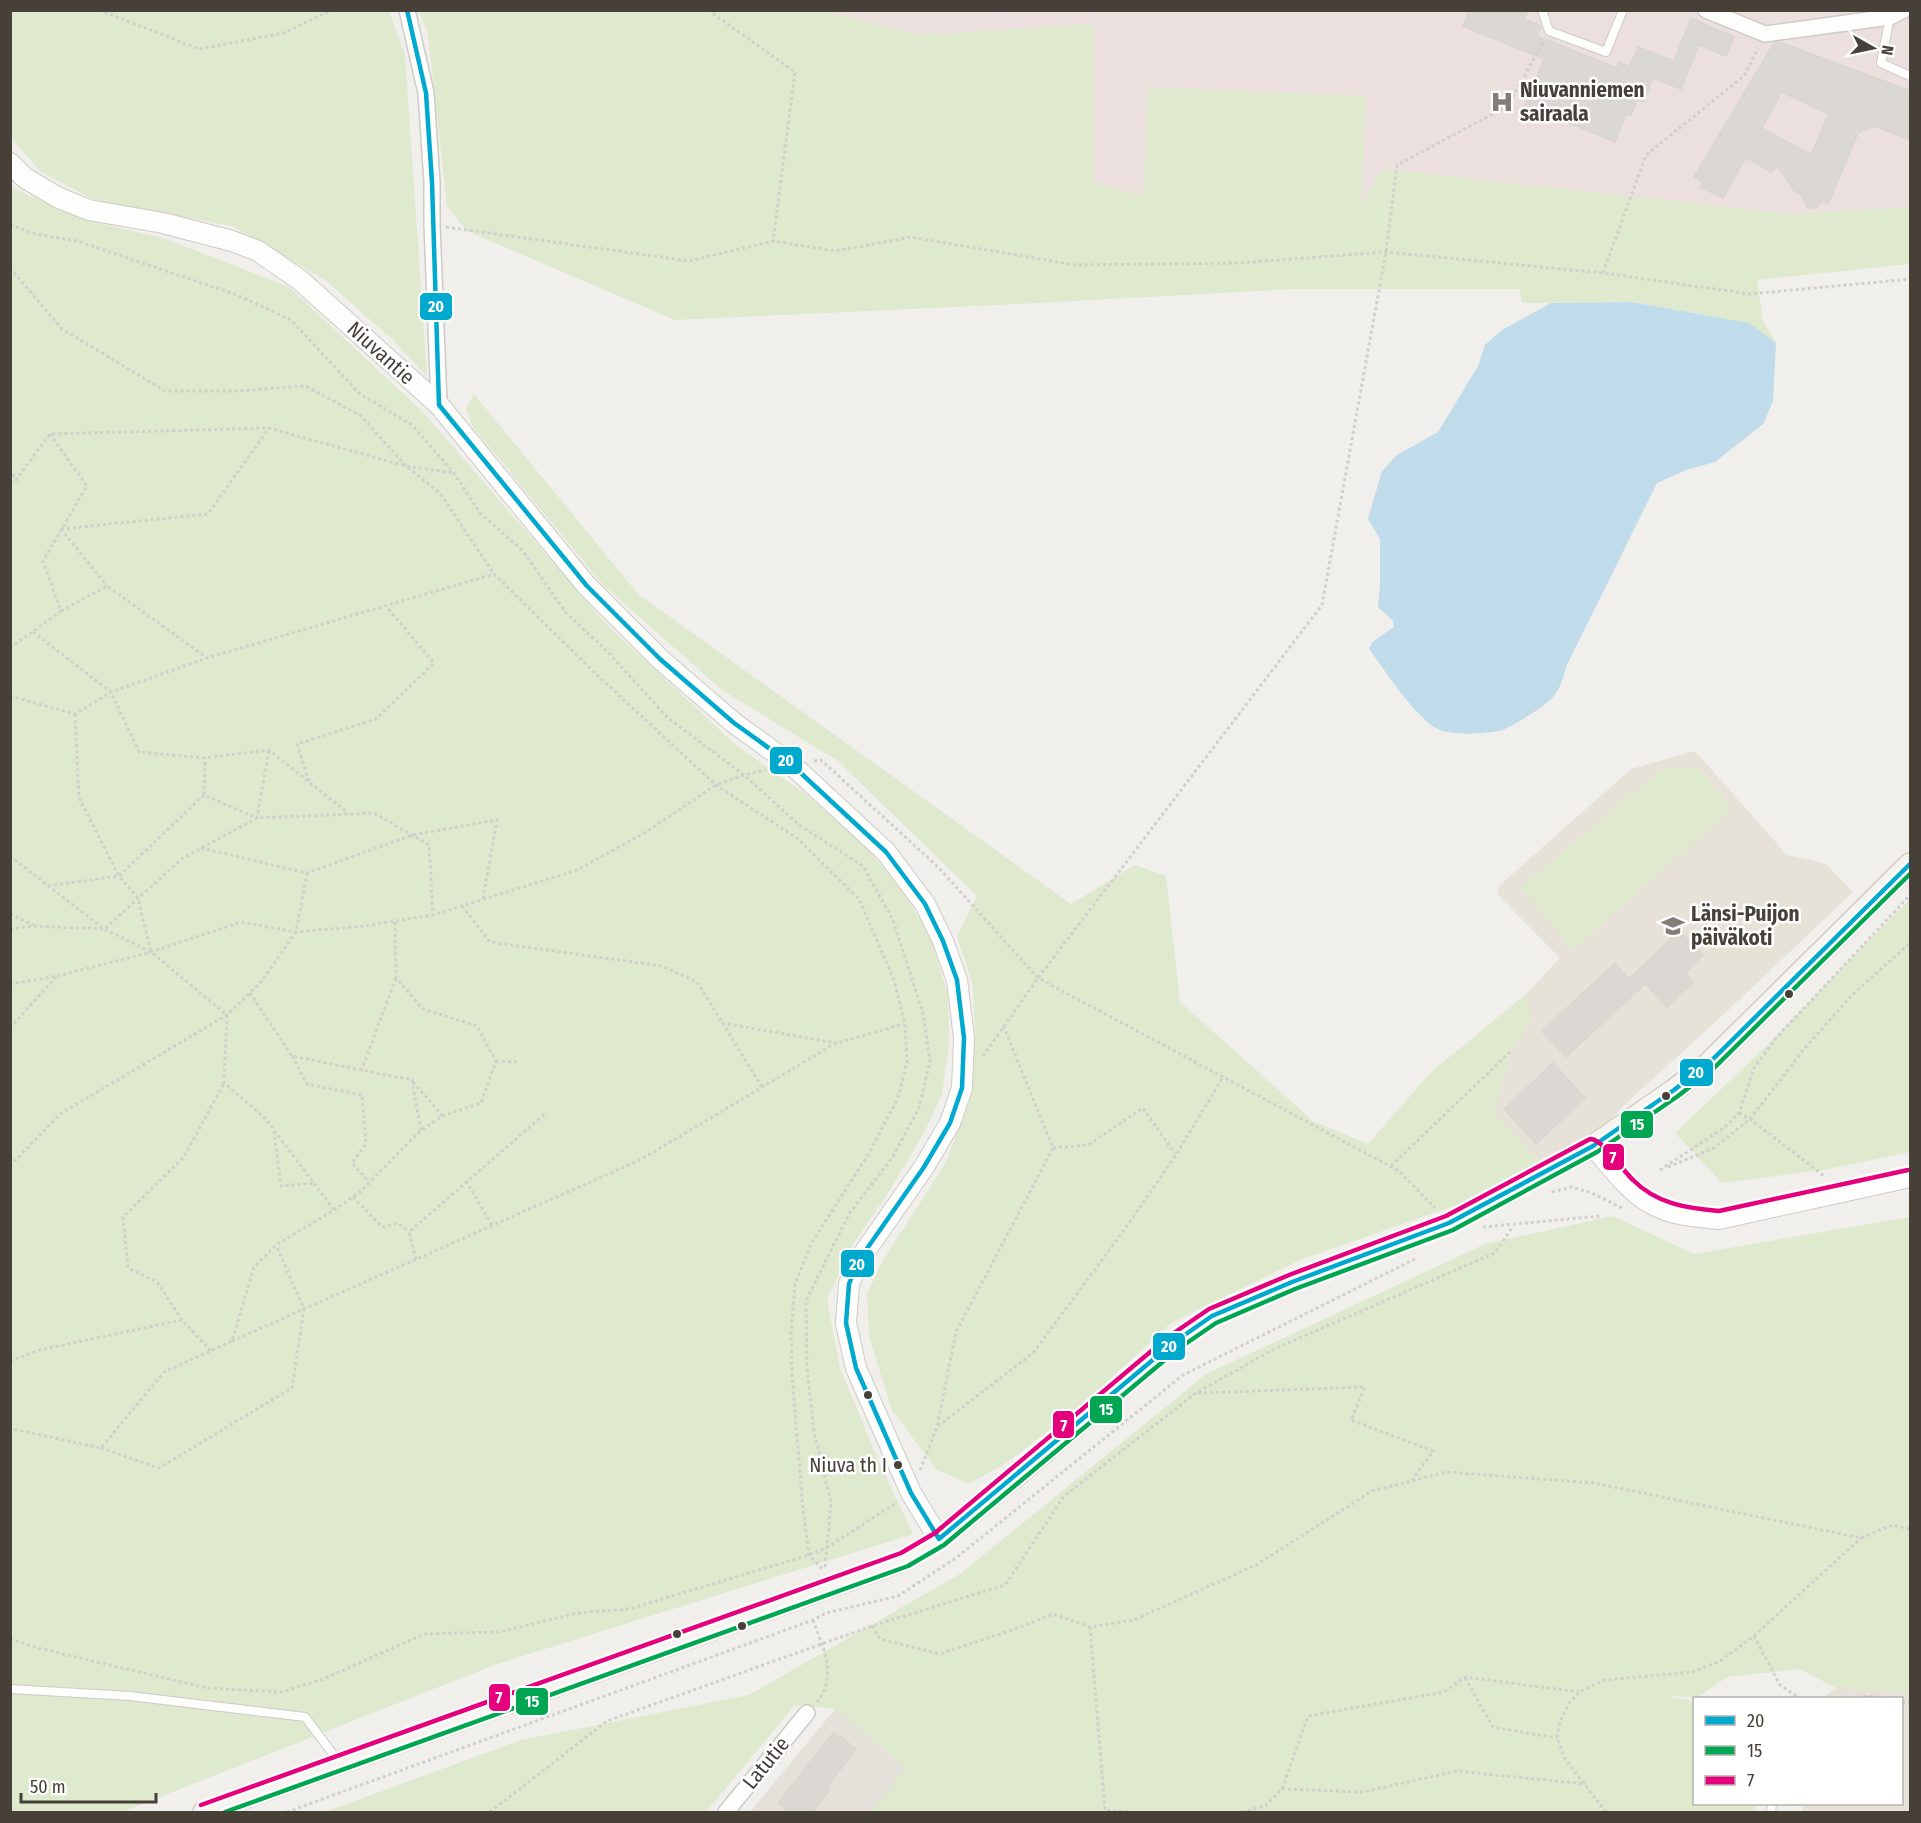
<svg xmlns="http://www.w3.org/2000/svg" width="1921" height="1823" viewBox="0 0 1921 1823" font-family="'Fira Sans Condensed',sans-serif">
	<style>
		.residential { fill: #e5e0da }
		.education { fill: #e7e2d7 }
		.medical { fill: #ebe0dd }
		.green { fill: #dfe9ce }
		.water { fill: #c0dbea }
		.building { fill: #dbd8d4; stroke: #d9d6d1; stroke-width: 1.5; fill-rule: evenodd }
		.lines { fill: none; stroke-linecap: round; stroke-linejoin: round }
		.service-casing { stroke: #cdcbc7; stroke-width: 10 }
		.minor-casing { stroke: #cdcbc7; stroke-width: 18 }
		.tertiary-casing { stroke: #cdcbc7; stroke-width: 22 }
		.secondary-casing { stroke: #d0ccc3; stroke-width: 24 }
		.path { stroke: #d1cfcb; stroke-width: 3; stroke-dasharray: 3 3; stroke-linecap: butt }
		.service { stroke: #fdfdfc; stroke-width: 8 }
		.minor { stroke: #fdfdfc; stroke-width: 15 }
		.tertiary { stroke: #fdfdfc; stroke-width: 20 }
		.secondary { stroke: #f6f4f0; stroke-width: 21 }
		.bus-1-casing { stroke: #fff; stroke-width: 9 }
		.bus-2-casing { stroke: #fff; stroke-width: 9 }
		.bus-3-casing { stroke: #fff; stroke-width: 9 }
		.bus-1 { stroke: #00a9ce; stroke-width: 4.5 }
		.bus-2 { stroke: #00a651; stroke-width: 4.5 }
		.bus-3 { stroke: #e5007d; stroke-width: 4.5 }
		.bus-dot { fill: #464038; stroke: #fff; stroke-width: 2 }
		.labels { text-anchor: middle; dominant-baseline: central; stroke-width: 5; stroke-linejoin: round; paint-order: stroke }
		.bus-label { font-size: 20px; fill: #464038; stroke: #fff; text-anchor: end }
		.poi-label { font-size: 21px; font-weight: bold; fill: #464038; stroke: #fff; text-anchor: start }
		.street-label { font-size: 21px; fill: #464038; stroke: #fff }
		.line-badge { stroke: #fff; stroke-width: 2 }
		.badge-label { font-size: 16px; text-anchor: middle; font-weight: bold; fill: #fff }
	</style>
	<rect width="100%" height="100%" fill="#f1efeb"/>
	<!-- residential -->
	<path class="residential" d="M835 1709 907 1769 871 1812H750Z"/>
	<!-- education -->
	<path class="education" d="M1695 751 1787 855 1825 863 1853 892 1721 1017 1634 1096 1590 1139 1540 1162 1494 1112 1510 1052 1531 1021 1526 994 1560 958 1497 894 1500 885 1631 769Z
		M1836 1688 1910 1693V1812H1802L1804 1804H1902V1698H1822Z"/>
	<!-- medical -->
	<path class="medical" d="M823 11H1910V207L1792 214 1361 206 1143 197 1093 183V24L919 35Z"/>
	<!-- green -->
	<path class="green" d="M10 11H389L405 55 427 376 392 339 325 280 232 226 95 200 41 172 11 138Z
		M419 11H823L919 35 1093 24V183L1143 196 1148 87 1366 96 1361 204 1383 169 1792 214 1910 207V264L1757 280 1763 321 1776 343 1749 323 1631 302 1527 303 1522 302 1519 289H1295L1019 304 675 320 467 231 447 206 428 34Z
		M10 187 83 219 166 239 289 287 425 414 607 625 737 746 803 792 863 844 905 893 932 942 948 995 949 1044 942 1094 924 1133 890 1190 852 1246 827 1300 840 1368 878 1460 913 1534 497 1664 122 1812H11Z
		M474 394 638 594 1071 904 1135 865 1166 876 1180 1002 1313 1121 1368 1144 1431 1072 1526 994 1531 1021 1510 1052 1494 1112 1540 1162 1459 1204 1300 1260 1171 1323 1075 1411 1003 1465 968 1484 936 1469 892 1410 869 1337 867 1294 883 1260 945 1164 969 1103 975 1036 973 986 957 936 977 896 838 761 722 690 603 585 472 426 466 408Z
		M1664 768H1699L1732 808 1573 950 1521 887Z
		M1910 899V1152L1823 1170 1722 1183 1675 1133 1757 1055Z
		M1613 1216 1694 1254 1910 1217V1693L1836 1688 1800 1669 1727 1677 1698 1697 1666 1696 1694 1701V1804H1756L1755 1812H871L906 1768 835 1709 795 1705 706 1812H325L521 1740 749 1695 960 1574 1206 1374 1485 1244Z"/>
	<!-- water -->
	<path class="water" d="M1631 302 1749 323 1776 343 1773 401 1763 424 1715 462 1686 470 1657 483 1567 665C1563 676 1561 689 1552 698 1547 705 1510 728 1502 730 1487 734 1452 736 1438 729 1416 719 1384 669 1369 649L1372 642 1394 627 1393 621 1378 607 1380 585V539L1368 519 1382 471 1397 455 1438 432 1478 366 1485 345 1502 330 1551 303Z"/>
	<!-- building -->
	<path class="building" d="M1469 10H1528L1524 19 1541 26 1537 36 1617 68 1619 62 1630 67 1638 47 1674 61 1691 18 1734 37 1726 56 1699 45 1681 89 1653 78 1643 102 1637 100 1631 116 1626 114 1615 142 1525 105 1544 59 1463 26Z
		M1779 42 1911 91V140L1874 126 1858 133 1828 204 1821 202 1816 208H1808L1800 194 1795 192 1778 167 1771 172 1746 157 1723 198 1700 187 1703 182 1694 177 1774 43ZM1782 92 1828 114 1811 155 1762 128Z
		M1679 931 1703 955 1685 973 1694 982 1667 1007 1645 984 1566 1057 1542 1031 1615 963 1629 979Z
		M1553 1063 1585 1098 1536 1144 1504 1109Z
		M834 1732 856 1749 827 1787 830 1790 812 1812H790L778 1803Z"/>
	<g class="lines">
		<!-- service casing -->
		<g class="service-casing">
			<path id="service" d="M1542 10 1549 31 1606 52 1623 10
				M1890 17 1881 63 1910 76
				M10 1689 130 1696 305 1717 339 1762
				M1771 1812 1772 1804"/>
		</g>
		<!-- minor casing -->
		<g class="minor-casing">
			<path id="minor" d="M407 10 426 93 432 182V224L439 405
				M1706 10 1765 34 1890 17 1904 10
				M726 1812 807 1713"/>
		</g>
		<!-- tertiary casing -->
		<g class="tertiary-casing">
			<path id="tertiary" d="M10 163 25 178 57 197 89 210 163 223 232 241 258 251 300 280 439 405 587 586 660 659 734 723 791 764 886 852 925 904 943 941 957 980 964 1038 962 1088 950 1123 924 1167 859 1260 849 1284 846 1323 856 1368 911 1493 939 1539
				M1593 1146C1612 1167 1631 1196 1658 1207 1677 1216 1699 1217 1719 1219L1910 1177"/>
		</g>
		<!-- secondary casing -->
		<g class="secondary-casing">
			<path id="secondary" d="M204 1812 904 1560 939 1539 1011 1480 1173 1343 1212 1316 1292 1282 1449 1223 1593 1146 1674 1090 1709 1063 1910 864"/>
		</g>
		<!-- path -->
		<path class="path" d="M99 10 199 49 284 33 332 10
			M708 10 795 72 773 241
			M10 225 36 234 77 241 237 295 291 320 360 394 412 425 454 473 480 513 523 551 566 613 606 650 667 717 744 775 766 770
			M446 227 689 261 773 241 836 251 911 237 1075 265 1239 263 1386 252 1603 273 1750 294 1910 279
			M10 268 62 329 165 391H237L305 386 360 415 406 466 440 493 494 574 596 674 716 785 797 838 859 899 894 980 905 1024 907 1062 898 1098 869 1153 811 1244 795 1284 791 1331 792 1375 803 1509 809 1555 822 1569
			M1603 273 1646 155 1744 76 1758 48
			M10 469 16 480 50 434 269 428 406 466 453 473
			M61 529 208 514 269 428
			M61 529 107 586
			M61 611 107 586 207 658
			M33 632 111 692 139 752 205 758 269 750 348 813
			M10 648 61 611 43 561 87 486 50 434
			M10 696 75 714 111 692 207 658 494 574
			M75 714 79 798 119 876 138 898 151 952
			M814 761 821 760 938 867 1038 978 1399 1171 1435 1208
			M309 781 297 744 376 719 434 663 386 606
			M204 795 205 758
			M201 848 307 873 412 835 497 820 483 899
			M10 856 104 929 151 952 227 1015 224 1083 265 1118 334 1210 276 1245 254 1267 232 1341 164 1372 101 1448 13 1429 10 1430
			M48 886 119 876 204 795 257 818 269 750
			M462 906 490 942 662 966 697 982 762 1087
			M10 914 33 925
			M10 929 34 926 104 929 183 858 257 818 374 813 429 845 433 915
			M10 984 58 976 151 952 241 922 296 932 364 926 433 915 577 870 646 832 716 785 744 775 799 825 863 866 893 920 923 1013 930 1061 919 1108 892 1158 849 1214 806 1301 807 1368 814 1432 831 1502 825 1569
			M250 993 292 1056 412 1080 421 1131
			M722 1023 837 1043
			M10 1028 56 977
			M292 1056 307 1084 362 1095 366 1144 352 1163 369 1182
			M983 1056 1038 978 1322 605 1386 252 1397 165 1508 106 1544 40
			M496 1061 518 1062
			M361 1071 396 978
			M413 1082 442 1115
			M1739 1113 1750 1119 1824 1176
			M274 1131 281 1186 314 1183
			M1053 1148 1088 1145 1143 1108 1175 1154
			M10 1166 60 1114 227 1015 261 982 296 932 307 873
			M1391 1166 1510 1052
			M1668 1167 1714 1148 1750 1119 1805 1048 1853 994 1910 943
			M1660 1170 1725 1127 1739 1113 1754 1068 1777 1037 1910 895
			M466 1181 492 1225
			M1552 1192 1572 1187 1592 1193 1624 1209
			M353 1197 382 1227 398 1223 409 1232
			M334 1210 360 1192 418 1133 442 1116 481 1103 496 1061 477 1026 423 1009 396 978 395 922
			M1483 1227 1600 1216
			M416 1259 409 1232 547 1112
			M182 1320 157 1282 128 1268 123 1217 184 1157 224 1083
			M232 1341 642 1159 834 1044 904 1024
			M10 1361 40 1350 182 1320 211 1351
			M1198 1393 1365 1387 1351 1420 1433 1451 1412 1480
			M938 1426 1033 1353 1122 1233 1176 1155 1223 1077
			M101 1448 159 1468 292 1388 304 1309 276 1245
			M920 1470 937 1427 956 1332 1053 1148 1003 1025
			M813 1620C823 1648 838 1676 817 1702
			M872 1626 880 1639 940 1654 1015 1629 1053 1614 1090 1627 1134 1620 1256 1565 1372 1491 1446 1472 1594 1483 1861 1538 1892 1525 1910 1529
			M1090 1627 1105 1810 1128 1812
			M1754 1636 1780 1685 1799 1698
			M10 1639 42 1649 207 1688 282 1692 326 1678 424 1634 499 1632 578 1613 629 1609 809 1555 828 1547 896 1503
			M1465 1678 1493 1727 1557 1738
			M1864 1698 1865 1696 1882 1698
			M1902 1702 1910 1703
			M1282 1789 1363 1792 1457 1771 1586 1784
			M287 1812 813 1620 826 1613 898 1596 956 1558 1183 1375 1417 1258
			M490 1812 607 1721 872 1626 1005 1585 1064 1496 1196 1393 1274 1349 1495 1253 1513 1226
			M1242 1812 1265 1806 1282 1789 1308 1716 1444 1692 1465 1677 1579 1692
			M1606 1812 1565 1759 1557 1738 1560 1721 1569 1703 1579 1692 1605 1680 1693 1672 1720 1661 1754 1636 1861 1538"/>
		<!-- service -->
		<use href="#service" class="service"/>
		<!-- minor -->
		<use href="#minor" class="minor"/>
		<!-- tertiary -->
		<use href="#tertiary" class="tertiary"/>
		<!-- secondary -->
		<use href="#secondary" class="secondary"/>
		<!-- bus-1 casing -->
		<g class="bus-1-casing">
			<path id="bus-1" d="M407 10 426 93 432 182 439 405 587 586 660 659 734 723 791 764 886 852 925 904 943 941 957 980 964 1038 962 1088 950 1123 924 1167 859 1260 849 1284 846 1323 856 1368 911 1493 939 1539 1173 1343 1212 1316 1292 1282 1449 1223 1593 1146 1674 1090 1709 1063 1910 864"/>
		</g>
		<!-- bus-2 casing -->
		<g class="bus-2-casing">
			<path id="bus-2" d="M225 1812 908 1566 944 1545 1178 1349 1216 1323 1295 1289 1453 1230 1597 1152 1678 1096 1714 1068 1910 874"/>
		</g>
		<!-- bus-3 casing -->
		<g class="bus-3-casing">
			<path id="bus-3" d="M201 1805 901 1553 935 1533 1168 1337 1209 1309 1289 1275 1446 1216 1590 1139C1602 1138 1623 1171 1633 1180 1657 1204 1686 1208 1719 1211L1908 1170"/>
		</g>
		<!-- bus-1 -->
		<use href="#bus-1" class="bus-1"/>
		<!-- bus-2 -->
		<use href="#bus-2" class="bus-2"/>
		<!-- bus-3 -->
		<use href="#bus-3" class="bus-3"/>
	</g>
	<!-- icons -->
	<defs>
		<g id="hospital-bare" transform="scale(1.8)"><path d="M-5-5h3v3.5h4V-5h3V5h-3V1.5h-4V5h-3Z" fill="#827d77" stroke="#fff" stroke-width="2.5" paint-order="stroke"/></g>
		<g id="school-bare" transform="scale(1.8)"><path d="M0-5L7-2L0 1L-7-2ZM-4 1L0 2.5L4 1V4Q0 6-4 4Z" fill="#827d77" stroke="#fff" stroke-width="2.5" paint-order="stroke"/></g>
	</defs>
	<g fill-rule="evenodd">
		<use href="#hospital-bare" x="1502" y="102"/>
		<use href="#school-bare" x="1673" y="926"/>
	</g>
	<!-- markers -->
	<g class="bus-dot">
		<circle cx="1789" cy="994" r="5"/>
		<circle cx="1666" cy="1096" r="5"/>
		<circle cx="868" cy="1395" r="5"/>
		<circle cx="898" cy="1465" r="5"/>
		<circle cx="742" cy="1626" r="5"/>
		<circle cx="677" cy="1634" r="5"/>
	</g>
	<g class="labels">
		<!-- bus labels -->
		<g class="bus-label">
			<text x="887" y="1465">Niuva th I</text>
		</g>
		<!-- poi labels -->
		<g class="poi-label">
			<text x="1520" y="90">Niuvanniemen<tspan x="1520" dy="24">sairaala</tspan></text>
			<text x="1691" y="914">Länsi-Puijon<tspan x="1691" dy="24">päiväkoti</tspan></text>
		</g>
		<!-- street labels -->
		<g class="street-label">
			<text transform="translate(381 353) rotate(42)">Niuvantie</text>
			<text transform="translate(766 1763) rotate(-51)">Latutie</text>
		</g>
	</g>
	<g class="line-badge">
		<rect x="419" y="292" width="34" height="29" rx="6" fill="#00a9ce"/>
		<rect x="769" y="746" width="34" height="29" rx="6" fill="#00a9ce"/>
		<rect x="1679" y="1058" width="35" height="29" rx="6" fill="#00a9ce"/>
		<rect x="1620" y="1110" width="34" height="29" rx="6" fill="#00a651"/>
		<rect x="1602" y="1143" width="23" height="28" rx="6" fill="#e5007d"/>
		<rect x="840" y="1249" width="35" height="29" rx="6" fill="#00a9ce"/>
		<rect x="1152" y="1332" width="34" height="29" rx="6" fill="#00a9ce"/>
		<rect x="1089" y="1395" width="34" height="29" rx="6" fill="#00a651"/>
		<rect x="1052" y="1410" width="23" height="29" rx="6" fill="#e5007d"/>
		<rect x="488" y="1683" width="23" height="29" rx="6" fill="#e5007d"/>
		<rect x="515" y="1687" width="34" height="29" rx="6" fill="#00a651"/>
	</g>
	<g class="badge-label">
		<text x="436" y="312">20</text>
		<text x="786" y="766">20</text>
		<text x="1696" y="1078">20</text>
		<text x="1637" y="1130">15</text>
		<text x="1613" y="1163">7</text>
		<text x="857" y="1270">20</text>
		<text x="1169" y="1352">20</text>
		<text x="1106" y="1415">15</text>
		<text x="1064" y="1431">7</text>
		<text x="499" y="1703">7</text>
		<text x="532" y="1707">15</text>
	</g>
	<!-- border -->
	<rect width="1921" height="1823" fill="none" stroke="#464038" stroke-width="24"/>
	<!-- legend -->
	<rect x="1693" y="1697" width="210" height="108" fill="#ffffff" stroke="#b5b3af" stroke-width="1.5"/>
	<rect x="1705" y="1716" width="30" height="9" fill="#00a9ce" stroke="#b5b3af" stroke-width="1.5"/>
	<text x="1747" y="1727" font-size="18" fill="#464038">20</text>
	<rect x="1705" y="1746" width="30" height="9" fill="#00a651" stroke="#b5b3af" stroke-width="1.5"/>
	<text x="1747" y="1757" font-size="18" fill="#464038">15</text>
	<rect x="1705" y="1776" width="30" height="9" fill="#e5007d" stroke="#b5b3af" stroke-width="1.5"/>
	<text x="1747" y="1787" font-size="18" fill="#464038">7</text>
	<!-- north arrow -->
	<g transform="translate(1873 48) rotate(99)" stroke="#ffffff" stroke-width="4.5" paint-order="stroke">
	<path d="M0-4.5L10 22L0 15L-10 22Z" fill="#464038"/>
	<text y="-9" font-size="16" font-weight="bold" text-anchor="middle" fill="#464038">N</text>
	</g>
	<!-- scale -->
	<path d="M21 1793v9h135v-9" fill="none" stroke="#464038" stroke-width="3"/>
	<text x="30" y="1793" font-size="18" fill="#464038" stroke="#ffffff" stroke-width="4.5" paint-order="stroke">50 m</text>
</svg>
